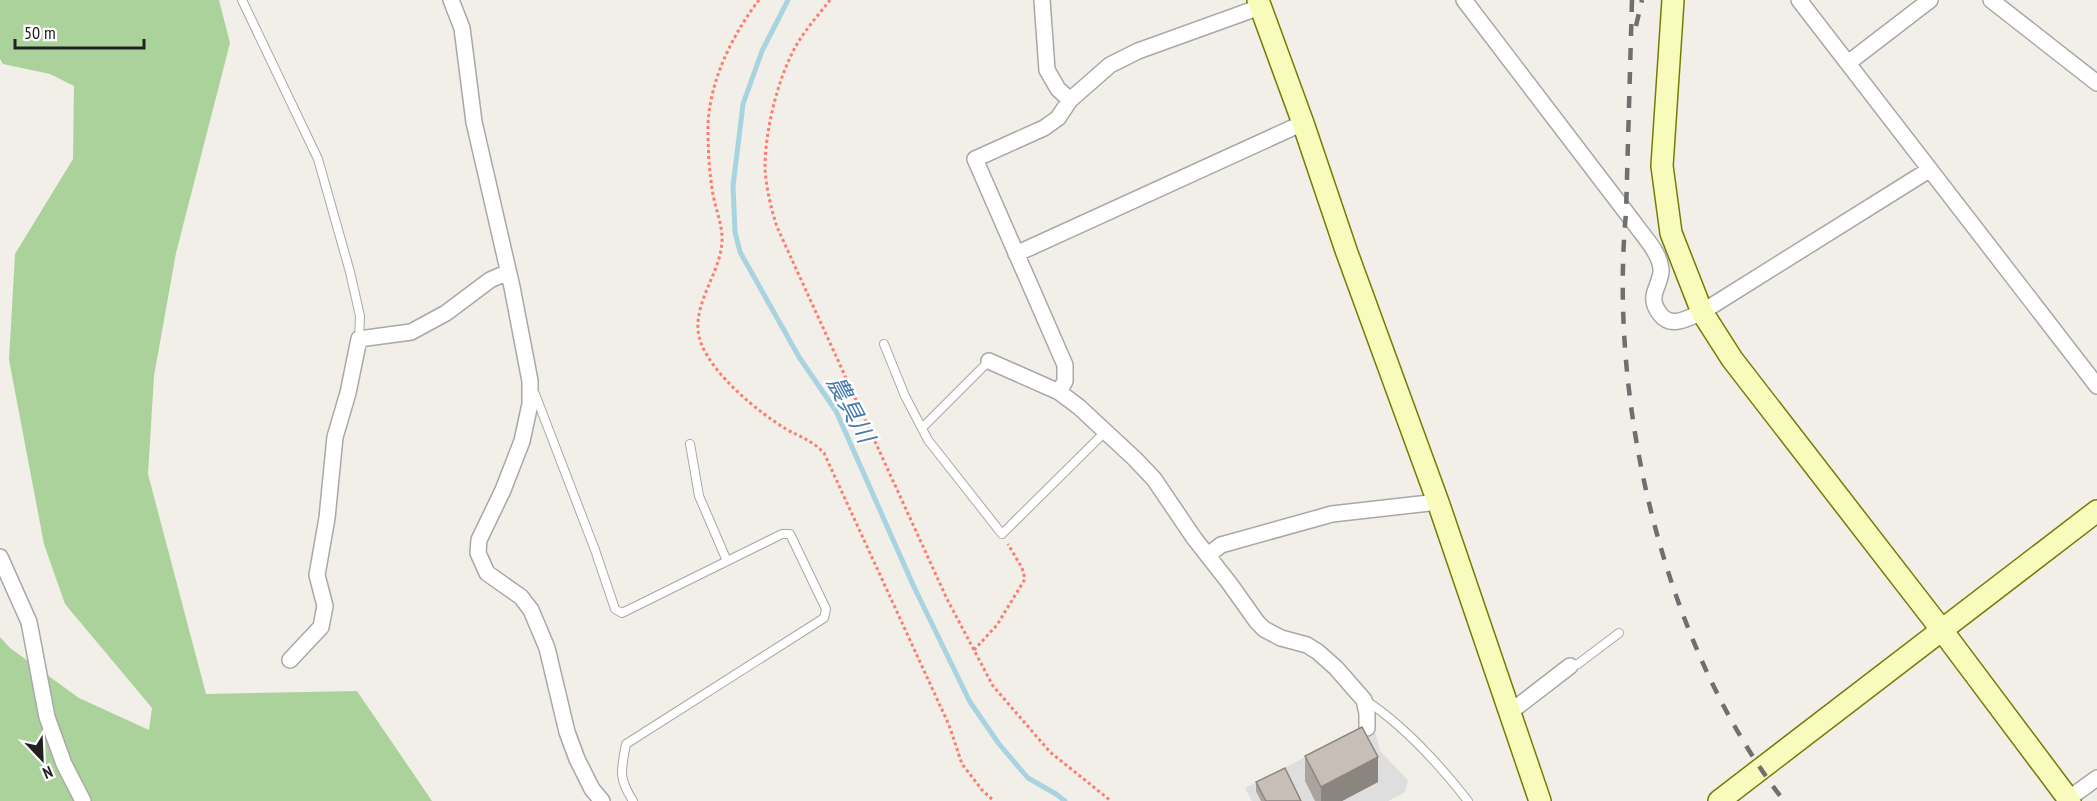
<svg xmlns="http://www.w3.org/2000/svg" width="2097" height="801" viewBox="0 0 2097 801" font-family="'PT Sans Narrow','Noto Sans JP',sans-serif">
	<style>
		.residential { fill: #dfdede }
		.forest { fill: #acd29c }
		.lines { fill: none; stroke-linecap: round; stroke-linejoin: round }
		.stream { stroke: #a8d3e0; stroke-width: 5 }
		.lane-casing { stroke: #a8a8a8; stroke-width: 10 }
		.street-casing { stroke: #a8a8a8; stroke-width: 18 }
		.secondary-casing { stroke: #717e02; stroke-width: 24 }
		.path { stroke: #fd7c6e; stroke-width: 3; stroke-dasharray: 3 3; stroke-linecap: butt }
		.lane { stroke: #fff; stroke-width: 8 }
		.street { stroke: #fff; stroke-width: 15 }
		.secondary { stroke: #f8fbbc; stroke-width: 21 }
		.rail { stroke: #6f6f6f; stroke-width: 4.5; stroke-dasharray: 12 12; stroke-linecap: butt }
		.wall { fill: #aba39d }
		.shaded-wall { fill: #8b8580 }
		.building { fill: #c7beb7; stroke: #8b8580; stroke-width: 1.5 }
		.labels { text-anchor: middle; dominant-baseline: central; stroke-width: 5; stroke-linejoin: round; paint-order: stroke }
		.water-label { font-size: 24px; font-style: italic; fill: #477aad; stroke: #fff }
	</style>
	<rect width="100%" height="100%" fill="#f2eee8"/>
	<!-- residential -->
	<path class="residential" d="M1374 727 1380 751 1408 780 1405 792 1388 801H1252L1245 788 1358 730Z"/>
	<!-- forest -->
	<path class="forest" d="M0 0H219L230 43 176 253 154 376 148 474 206 694 357 691 432 801H0V637L10 648 79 698 149 730 152 708 65 604 44 544 9 360 15 254 73 159 74 86 50 74 3 64 0 59Z"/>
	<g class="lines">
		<!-- stream -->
		<path class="stream" d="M788 0 762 51 743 104 733 186 735 232 740 252 799 357 836 411 914 587 970 702 999 744 1028 778 1056 794 1065 801"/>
		<!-- lane casing -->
		<g class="lane-casing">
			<path id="lane" d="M242 0 318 159 350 272 360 316 359 339
				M884 344 905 396 928 440 1002 534 1105 432
				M535 394 595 550 615 609 622 613 782 534H790L826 609 824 618 626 744C621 771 618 777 633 801
				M922 428 989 361
				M690 444 699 496 727 561
				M1570 666 1578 664 1619 633
				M1365 700C1405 726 1439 764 1468 801"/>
		</g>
		<!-- street casing -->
		<g class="street-casing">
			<path id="street" d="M451 0 462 28 474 122 512 287 530 381V404L522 441 503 490 479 540 478 553 487 573 521 597 531 610 547 648 567 732 577 759 592 789 602 801
				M1042 0 1047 70 1058 89 1070 100
				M1464 0 1635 224C1644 237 1660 253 1661 269 1662 278 1655 288 1654 296 1653 303 1656 309 1660 314 1671 329 1688 318 1702 312L1929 170
				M1799 0 2097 386
				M1991 0 2097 83
				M1848 63 1930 0
				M1016 254 1303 123
				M989 361 1059 392 1079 407 1135 459 1154 479 1194 538 1230 584 1257 622 1264 629 1281 638 1307 645 1318 652 1336 668 1364 700 1367 713V728
				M1059 392 1065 381V365L975 159 1044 128 1058 118 1070 100 1110 65 1138 51 1260 7
				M1208 555 1221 545 1332 514 1438 502
				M0 557 29 622 47 717 64 764 83 801
				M290 660 321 627 325 606 317 575 327 518 335 437 348 393 359 339 411 332 446 313 490 280 508 272
				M1509 713 1570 666
				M2068 799 2097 778"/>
		</g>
		<!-- secondary casing -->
		<g class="secondary-casing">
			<path id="secondary" d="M1258 0 1303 123 1347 253 1438 502 1540 801
				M1673 0 1662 166 1671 233 1702 312 1732 359 1941 629 2070 801
				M1719 801 2097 511"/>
		</g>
		<!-- path -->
		<path class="path" d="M759 0C732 35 708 84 708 129 708 149 709 169 712 188 714 206 723 224 722 242 720 276 688 308 701 343 713 375 758 412 786 429 802 438 810 439 824 453L949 725 962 764 982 790 994 801
			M830 0C819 14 806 29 797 44 778 77 765 130 765 168 766 188 771 208 777 227L947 599 993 686 1050 752 1111 801
			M974 650 997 625 1025 579 1022 568 1008 544"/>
		<!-- lane -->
		<use href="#lane" class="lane"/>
		<!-- street -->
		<use href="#street" class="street"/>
		<!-- secondary -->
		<use href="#secondary" class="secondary"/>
		<!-- rail -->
		<path class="rail" d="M1632 0 1626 213C1608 406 1665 647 1784 801
			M1636 26 1642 0"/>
	</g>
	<!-- wall -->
	<path class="wall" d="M1305 756 1378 782 1342 801H1315L1305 781Z
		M1256 782 1301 801H1261L1256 791Z"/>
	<!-- shaded-wall -->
	<path class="shaded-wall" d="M1378 757V782L1342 801H1321V787Z"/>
	<!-- building -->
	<path class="building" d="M1362 727 1378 757 1321 787 1305 756Z
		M1285 768 1301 801H1266L1256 782Z"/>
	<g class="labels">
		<!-- water labels -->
		<g class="water-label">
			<text transform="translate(851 409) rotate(62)">農具川</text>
		</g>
	</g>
	<!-- north arrow -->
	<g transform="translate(42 759) rotate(157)" stroke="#ffffff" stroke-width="4.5" paint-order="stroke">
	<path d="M0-4.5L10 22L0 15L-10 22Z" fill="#212121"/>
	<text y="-9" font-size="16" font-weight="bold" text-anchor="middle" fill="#212121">N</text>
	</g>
	<!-- scale -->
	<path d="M15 39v9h129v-9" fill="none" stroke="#212121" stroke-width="3"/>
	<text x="24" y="39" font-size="18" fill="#212121" stroke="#ffffff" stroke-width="4.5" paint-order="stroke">50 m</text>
</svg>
